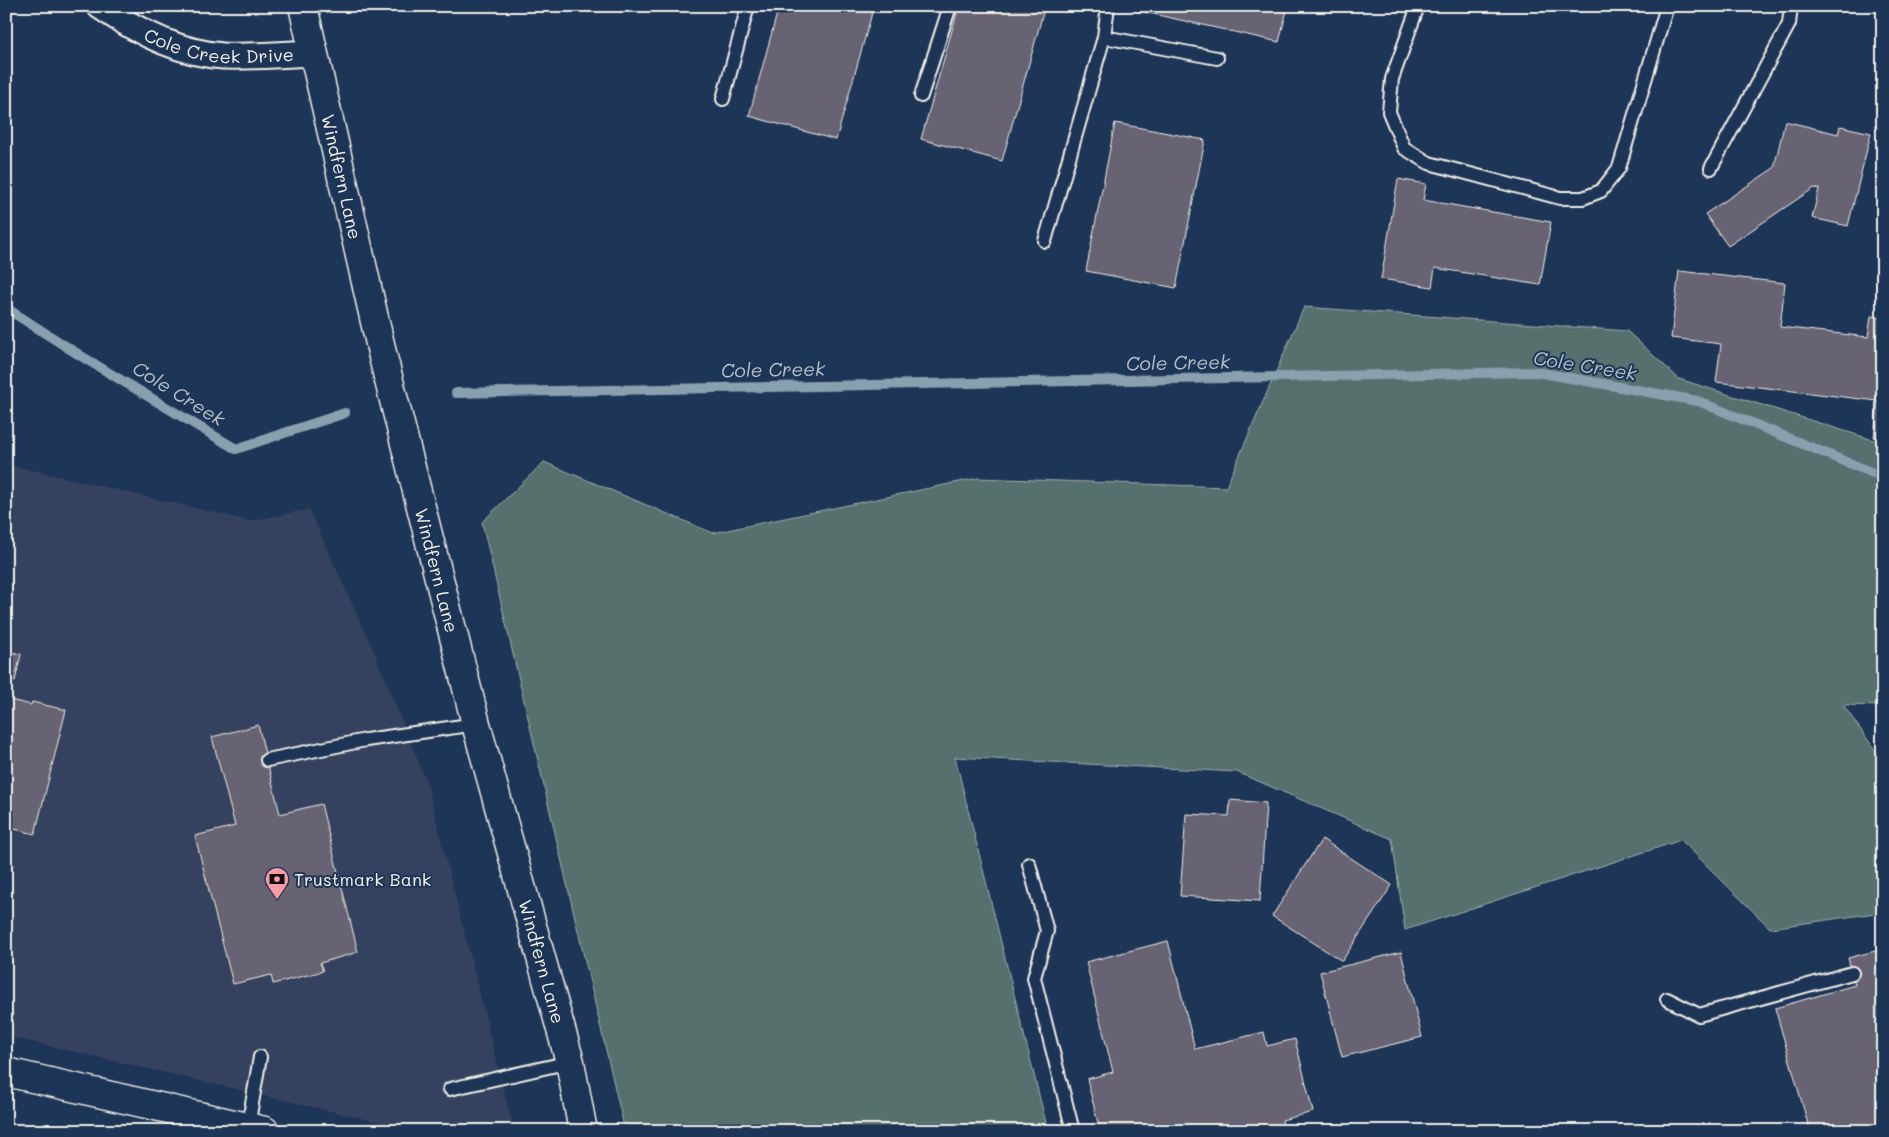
<svg xmlns="http://www.w3.org/2000/svg" width="1889" height="1137" viewBox="0 0 1889 1137" font-family="Mali,sans-serif">
	<style>
		.built { fill: #34435f }
		.green { fill: #55706d; stroke: #a4b0aa }
		.lines { fill: none; stroke-linecap: round; stroke-linejoin: round }
		.stream { stroke: #89a0ae; stroke-width: 10 }
		.building { fill: #686373; stroke: #f4f1e8 }
		.service-casing { stroke: #f4f1e8; stroke-width: 16 }
		.minor-casing { stroke: #f4f1e8; stroke-width: 29 }
		.tertiary-casing { stroke: #f4f1e8; stroke-width: 31 }
		.secondary-casing { stroke: #f4f1e8; stroke-width: 31 }
		.service { stroke: #1d3557; stroke-width: 12 }
		.minor { stroke: #1d3557; stroke-width: 25 }
		.tertiary { stroke: #1d3557; stroke-width: 28 }
		.secondary { stroke: #1d3557; stroke-width: 28 }
		.labels { text-anchor: middle; dominant-baseline: central; stroke-width: 4; stroke-linejoin: round; paint-order: stroke }
		.street-label { font-size: 18px; fill: #f4f1e8; stroke: #1d3557 }
		.poi-label { font-size: 18px; fill: #f4f1e8; stroke: #1d3557; text-anchor: start }
		.water-label { font-size: 19px; font-style: italic; fill: #b5c2c6; stroke: #1d3557 }
	</style>
	<rect width="100%" height="100%" fill="#1d3557"/>
	<filter id="ink" filterUnits="userSpaceOnUse"><feTurbulence type="fractalNoise" baseFrequency=".02" numOctaves="2"/><feDisplacementMap in="SourceGraphic" scale="10" xChannelSelector="R" yChannelSelector="G"/><feConvolveMatrix kernelMatrix="1 2 1 2 8 2 1 2 1" color-interpolation-filters="sRGB"/></filter>
	<g filter="url(#ink)">
		<!-- built -->
		<path class="built" d="M6 464 251 521 309 509 375 654 427 783 514 1131H417L6 1036Z"/>
		<!-- green -->
		<path class="green" d="M1304 307 1627 331 1679 379 1883 443V706L1843 705 1883 761V912L1770 928 1681 840 1405 930 1392 839 1237 772 955 757 1048 1131H625L482 522 544 462 713 533 978 478 1226 487Z"/>
		<g class="lines">
			<!-- stream -->
			<path class="stream" d="M6 308 81 356 236 449 345 413
				M456 393 1537 372 1698 401 1883 477"/>
		</g>
		<!-- building -->
		<path class="building" d="M779 6H874L836 140 749 116Z
			M959 6H1045L1002 161 921 139Z
			M1131 6H1288L1279 42 1131 9Z
			M1785 121 1838 134 1840 126 1871 133 1848 226 1812 218 1819 189 1814 188 1728 246 1705 214 1774 168Z
			M1115 123 1205 140 1176 288 1086 271Z
			M1398 179 1426 184 1423 200 1551 222 1540 285 1435 268 1432 287 1381 279Z
			M1679 271 1785 283 1780 327 1868 337 1871 316 1883 318V438L1874 437 1878 401 1716 382 1721 344 1671 338Z
			M6 651 21 654 15 681 10 680 6 696Z
			M6 699 31 705 32 702 66 710 35 834 6 827Z
			M258 725 280 814 321 804 358 952 320 963 323 971 273 984 271 975 233 984 195 836 235 826 212 737Z
			M1230 800 1266 803 1260 901 1180 896 1186 814 1229 816Z
			M1322 839 1392 885 1342 961 1272 916Z
			M1168 941 1195 1049 1264 1032 1267 1046 1295 1039 1313 1112 1282 1120 1284 1131H1100L1087 1079 1113 1072 1086 962Z
			M1883 949V1131H1810L1775 1008 1855 985 1848 958Z
			M1401 952 1422 1037 1342 1057 1320 972Z"/>
		<g class="lines">
			<!-- service casing -->
			<g class="service-casing">
				<path id="service" d="M1418 6 1392 79 1389 112 1404 148 1429 163 1560 198H1583L1601 191 1619 168 1667 6
					M1104 37 1217 58
					M921 96 950 6
					M723 99 748 6
					M1711 168 1789 24 1791 6
					M1045 241 1104 37 1108 6
					M267 760 366 740 476 724
					M1029 864 1047 931 1034 978 1073 1131
					M1667 999 1699 1015 1852 973
					M450 1089 570 1062
					M248 1127 260 1057"/>
			</g>
			<!-- minor casing -->
			<g class="minor-casing">
				<g id="minor">
					<path id="s1" d="M100 6C136 31 179 53 223 56 253 57 284 54 314 53"/>
				</g>
			</g>
			<!-- tertiary casing -->
			<g class="tertiary-casing">
				<g id="tertiary">
					<path id="s2" d="M303 6 383 357 476 724 570 1062 583 1131"/>
				</g>
			</g>
			<!-- secondary casing -->
			<g class="secondary-casing">
				<path id="secondary" d="M6 1072 265 1131"/>
			</g>
			<!-- service -->
			<use href="#service" class="service"/>
			<!-- minor -->
			<use href="#minor" class="minor"/>
			<!-- tertiary -->
			<use href="#tertiary" class="tertiary"/>
			<!-- secondary -->
			<use href="#secondary" class="secondary"/>
		</g>
	</g>
	<!-- icons -->
	<defs>
		<g id="bank-pin" transform="scale(1.25)"><path d="M0 17L-7.5 6A9.5 9.5 0 1 1 7.5 6Z" fill="#ff9aa2" stroke="#1d3557"/><path d="M-6-4H6V4H-6ZM0-2.3a2.3 2.3 0 1 0 0 4.6a2.3 2.3 0 1 0 0-4.6Z" fill="#111"/></g>
	</defs>
	<g fill-rule="evenodd">
		<use href="#bank-pin" x="277" y="879"/>
	</g>
	<g class="labels">
		<!-- street labels -->
		<g class="street-label">
			<text stroke="none"><textPath href="#s1" startOffset="129">Cole Creek Drive</textPath></text>
			<text stroke="none"><textPath href="#s2" startOffset="175">Windfern Lane</textPath></text>
			<text stroke="none"><textPath href="#s2" startOffset="580">Windfern Lane</textPath></text>
			<text stroke="none"><textPath href="#s2" startOffset="985">Windfern Lane</textPath></text>
		</g>
		<!-- poi labels -->
		<g class="poi-label">
			<text x="294" y="879">Trustmark Bank</text>
		</g>
		<!-- water labels -->
		<g class="water-label">
			<text transform="translate(1178 362) rotate(-1)">Cole Creek</text>
			<text transform="translate(1585 365) rotate(9)">Cole Creek</text>
			<text transform="translate(773 369) rotate(-1)">Cole Creek</text>
			<text transform="translate(179 393) rotate(32)">Cole Creek</text>
		</g>
	</g>
	<!-- margin -->
	<rect width="1889" height="1137" fill="none" stroke="#1d3557" stroke-width="25"/>
	<rect x="12" y="12" width="1864" height="1112" fill="none" stroke="#f4f1e8" stroke-width="2" filter="url(#ink)"/>
</svg>
